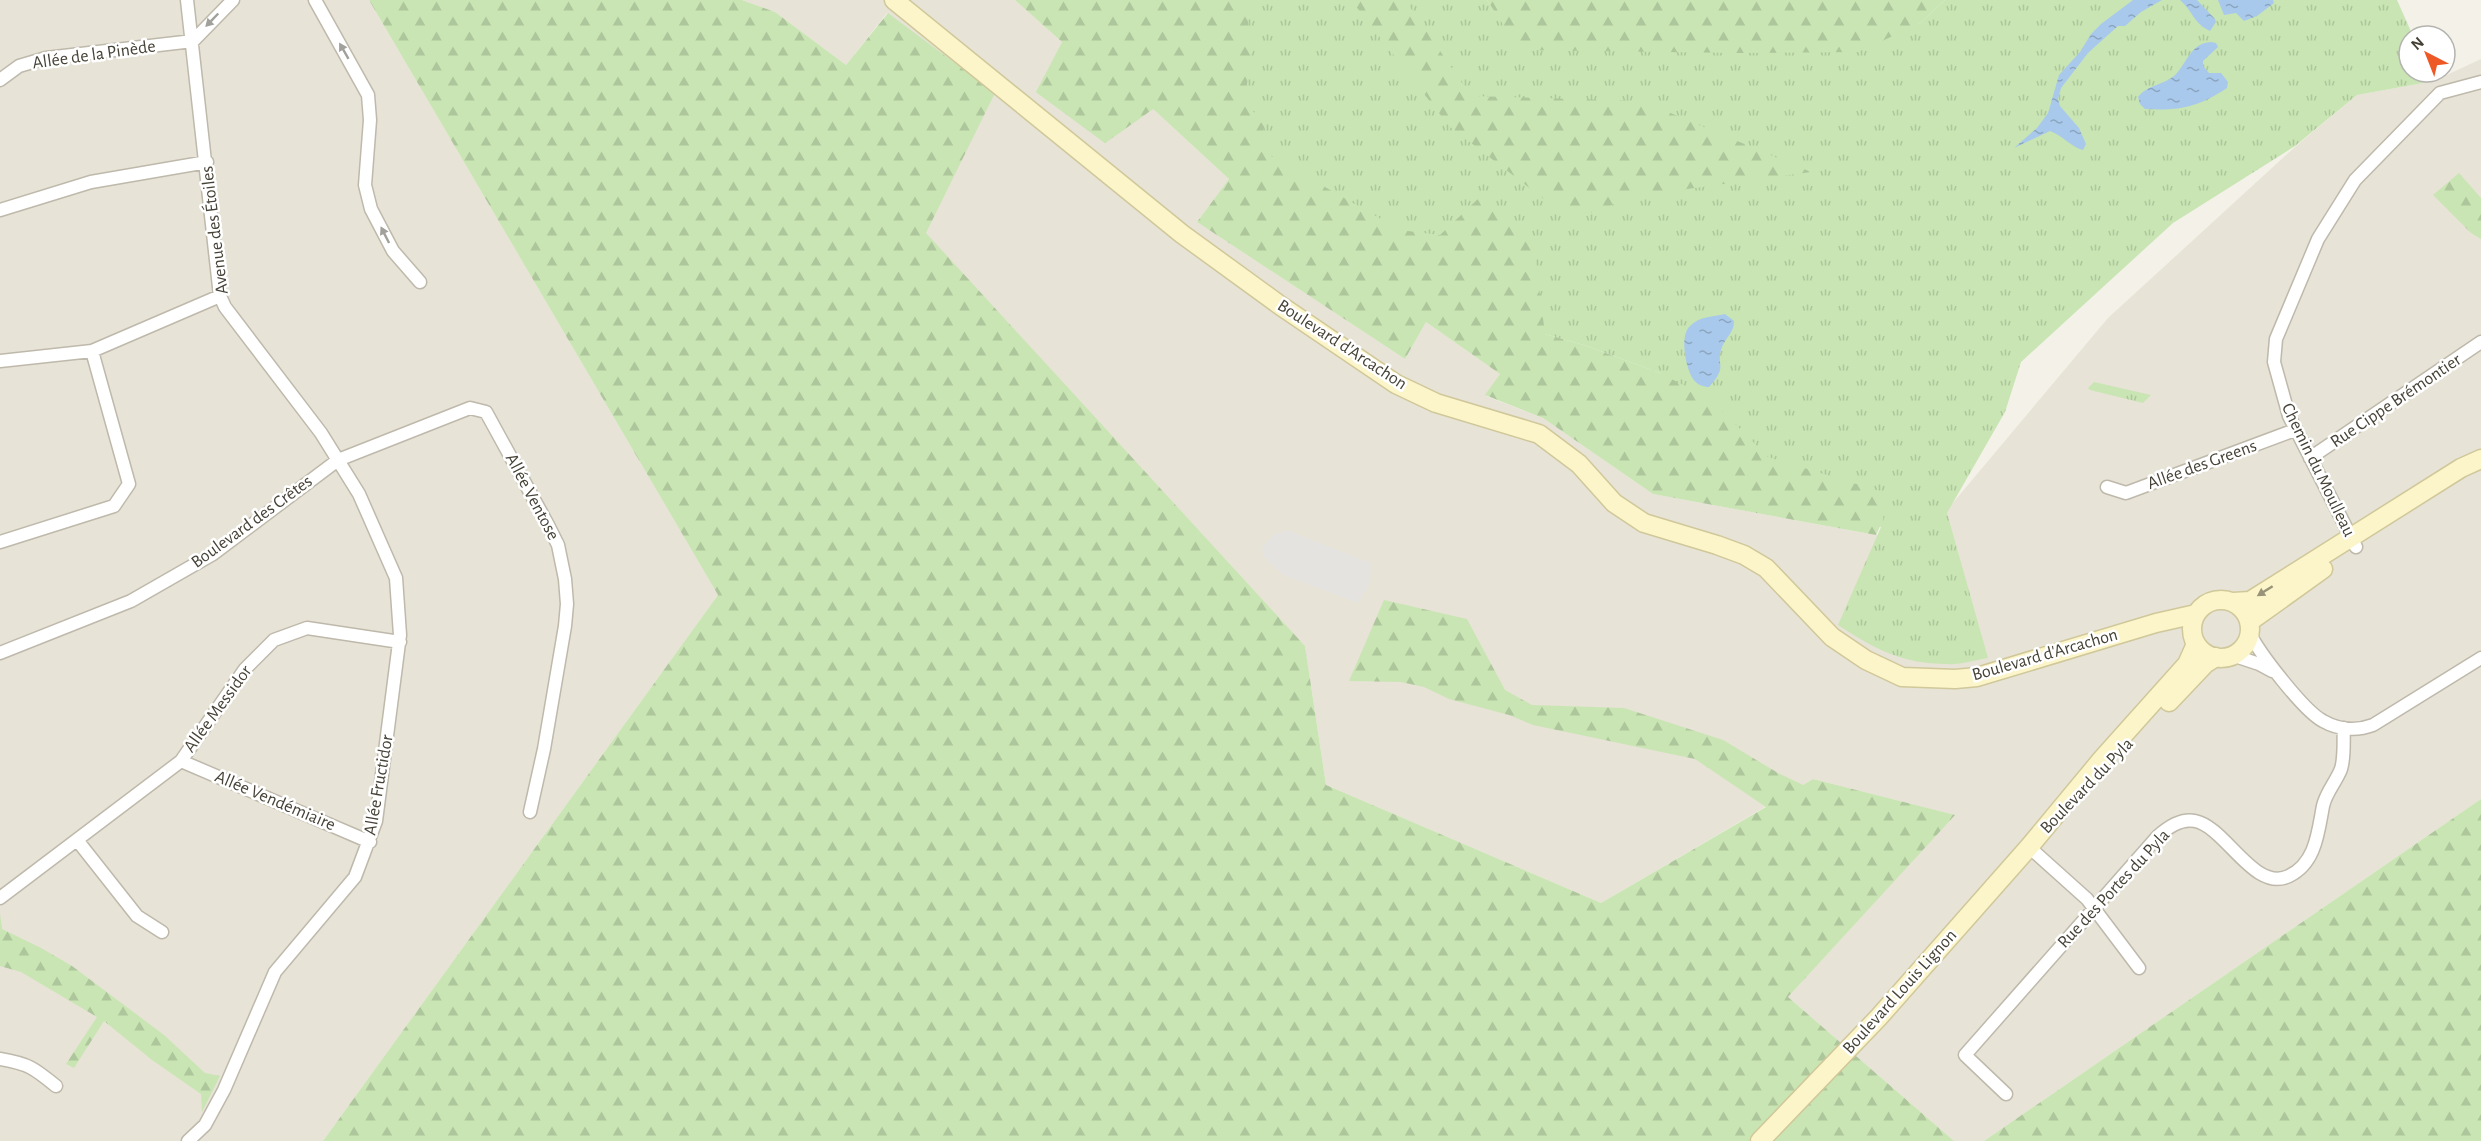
<svg xmlns="http://www.w3.org/2000/svg" width="2481" height="1141" viewBox="0 0 2481 1141" font-family="'Alegreya Sans',sans-serif">
	<style>
		.residential { fill: #e7e3d6 }
		.grass { fill: url(#grass-tufts) }
		.forest { fill: url(#forest-firs) }
		.parking { fill: #e4e3df }
		.water { fill: url(#water-ripples) }
		.lines { fill: none; stroke-linecap: round; stroke-linejoin: round }
		.street-casing { stroke: #beb9ab; stroke-width: 15 }
		.secondary-casing { stroke: #d0c89a; stroke-width: 21 }
		.street { stroke: #fff; stroke-width: 12 }
		.secondary { stroke: #fcf5c9; stroke-width: 18 }
		.oneway { fill: #a2a09b }
		.oneway2 { fill: #989379 }
		.labels { text-anchor: middle; dominant-baseline: central; stroke-width: 5; stroke-linejoin: round; paint-order: stroke }
		.street-label { font-size: 18px; fill: #464237; stroke: #fff }
	</style>
	<defs>
		<pattern id="grass-tufts" width="24" height="20" patternUnits="userSpaceOnUse" patternTransform="scale(1.5)"><rect width="24" height="20" fill="#c9e5b3"/><path d="M3 7l-1-3M5 7V3M7 7l1-3M15 17l-1-3M17 17v-4M19 17l1-3" fill="none" stroke="#aec69b"/></pattern>
		<pattern id="forest-firs" width="22" height="20" patternUnits="userSpaceOnUse" patternTransform="scale(1.5)"><rect width="22" height="20" fill="#c9e5b3"/><path d="M5 1l3.5 6h-7zM16 11l3.5 6h-7z" fill="#aec69b"/></pattern>
		<pattern id="water-ripples" width="26" height="14" patternUnits="userSpaceOnUse" patternTransform="scale(1.5)"><rect width="26" height="14" fill="#a8c9ec"/><path d="M2 4q2-2 4 0t4 0M15 11q2-2 4 0t4 0" fill="none" stroke="#8ba5c0"/></pattern>
	</defs>
	<rect width="100%" height="100%" fill="#f3f1e8"/>
	<!-- residential -->
	<path class="residential" d="M0 0H369L718 595 323 1141H0Z
		M742 0H1015L1062 42 1037 92 1153 109 1229 179 1197 222 1405 359 1426 322 1500 374 1486 396 1543 418 1653 494 1876 535 1936 523 2108 318 2296 146 2357 95 2434 81 2481 59V799L1984 1141H1954L1788 997 1954 815 1813 779 1601 903 1326 785 1305 646 925 233 994 93 887 13 846 65 775 12Z"/>
	<!-- grass -->
	<path class="grass" d="M1187 0H1487L1521 50 1919 24 1945 0H2397L2413 36H2409V72H2430L2434 81 2357 95 2295 146 2173 223 2021 362 2005 412 1947 513 1988 658C1975 660 1960 665 1946 664 1902 664 1873 648 1838 625L1881 527 1826 512 1660 373 1584 345 1545 334 1153 109 1105 143 1036 92Z
		M2094 382 2151 395 2143 403 2090 390 2088 388Z"/>
	<!-- forest -->
	<path class="forest" d="M369 0H742L775 12 846 65 888 13 995 93 926 233 1305 646 1326 785 1601 903 1766 807 1695 759 1533 725 1509 715 1449 699 1424 687 1401 682 1349 681 1384 600 1467 619 1505 690 1532 705 1624 708 1723 740 1778 773 1803 785 1813 779 1955 815 1788 997 1954 1141H323L718 595Z
		M1015 0H1246L1251 52 1245 100 1263 125 1264 152 1400 230 1440 235 1480 197 1534 247 1545 334 1584 345 1660 373 1710 399 1768 457 1886 493 1883 520 1876 535 1653 494 1543 418 1485 395 1500 374 1426 322 1405 359 1197 222 1229 179 1153 109 1105 143 1036 92 1062 42Z
		M1351 0H1405L1471 96 1642 101 1811 172 1636 196 1571 220 1449 126Z
		M1487 0H1945L1919 24 1858 52 1738 53 1520 50Z
		M2459 173 2481 198V239L2471 233 2433 195Z
		M2481 799V1141H1984Z
		M0 913 2 929 41 948 72 966 164 1035 205 1073 220 1076 202 1112 201 1094 152 1060 104 1021 74 1068 66 1064 97 1017 21 972 0 966Z"/>
	<!-- parking -->
	<path class="parking" d="M1287 530 1371 563 1369 585 1358 603 1283 575 1263 556 1262 547 1273 535Z"/>
	<!-- water -->
	<path class="water" d="M2133 0H2162L2141 12 2125 26H2118L2088 53 2061 88 2058 99 2060 106 2079 128 2086 144 2083 150C2073 148 2063 136 2050 131L2014 148 2037 128 2048 113 2059 75 2080 52 2091 34 2101 24Z
		M2180 0H2197L2215 19 2216 22 2210 31C2194 24 2192 10 2180 0Z
		M2218 0H2273L2274 3 2257 16 2244 21 2236 13 2224 15Z
		M2211 42 2216 43 2218 47 2203 61V66L2209 73H2221L2228 82 2227 88C2198 107 2180 111 2145 109L2140 104 2138 97C2147 85 2163 85 2174 76 2187 64 2190 43 2211 42Z
		M1725 314 1734 321C1734 333 1726 337 1722 347 1715 366 1729 365 1709 387 1704 387 1697 385 1693 379 1686 369 1679 336 1690 326 1700 316 1712 317 1725 314Z"/>
	<g class="lines">
		<!-- street casing -->
		<g class="street-casing">
			<path id="street" d="M187 0 220 296 225 307 321 433 359 494 396 578 400 635 376 821 355 877 275 972 224 1090 205 1125 188 1141
				M315 0 368 95 370 120 365 185 371 209 393 251 420 282
				M0 80 19 66 46 58 193 41 233 0
				M0 210 91 182 207 162
				M0 361 92 351 220 296
				M2310 458 2481 342
				M2107 487 2126 493 2295 430
				M0 542 114 506 129 484 92 351
				M2356 547 2289 416 2274 362 2276 339 2318 239 2355 180 2440 93 2481 82
				M2249 632C2259 653 2304 711 2323 721 2339 730 2357 731 2373 725L2481 658
				M0 653 131 601 213 554 338 460 470 408 486 412 548 525 558 545 565 579 567 604 565 626 544 749 530 812
				M2232 655 2259 664 2272 671
				M181 761 370 842
				M77 840 137 916 162 932
				M2029 847 2087 899 2139 968
				M0 898 181 761 245 669 274 640 307 628 400 642
				M0 1059C29 1064 34 1068 56 1086
				M2006 1094 1965 1055 2158 836C2168 827 2181 818 2195 821 2226 827 2254 893 2289 876 2316 863 2318 832 2323 806 2326 792 2336 782 2341 769 2345 756 2343 741 2344 728"/>
		</g>
		<!-- secondary casing -->
		<g class="secondary-casing">
			<path id="secondary" d="M894 0 1182 234 1281 306 1396 384 1436 403 1539 434 1579 464 1614 503 1644 523 1717 545 1744 555 1766 568 1832 637 1866 660 1902 677 1955 679 1977 677 2156 623 2196 614
				M2192 629a29 29 0 1 1 58 0a29 29 0 1 1-58 0Z
				M2233 602 2250 601 2461 468 2481 459
				M2249 622 2323 569
				M2169 702 2205 664 2216 657
				M1760 1141 1879 1017 2029 847 2102 759 2187 664 2196 644"/>
		</g>
		<!-- street -->
		<use href="#street" class="street"/>
		<!-- secondary -->
		<use href="#secondary" class="secondary"/>
	</g>
	<!-- one-way arrows -->
	<defs><path id="oneway-solid" d="M-6-.8H1V-3.2L6.5 0L1 3.2V.8H-6Z" transform="scale(1.5)"/></defs>
	<g class="oneway">
		<use href="#oneway-solid" transform="translate(212 20) rotate(134)"/>
		<use href="#oneway-solid" transform="translate(344 51) rotate(-120)"/>
		<use href="#oneway-solid" transform="translate(385 235) rotate(-117)"/>
	</g>
	<use class="oneway2" href="#oneway-solid" transform="translate(2265 591) rotate(148)"/>
	<g class="labels">
		<!-- street labels -->
		<g class="street-label">
			<text transform="translate(94 55) rotate(-8)">Allée de la Pinède</text>
			<text transform="translate(215 230) rotate(-97)">Avenue des Étoiles</text>
			<text transform="translate(1342 345) rotate(33)">Boulevard d'Arcachon</text>
			<text transform="translate(2396 401) rotate(-34)">Rue Cippe Brémontier</text>
			<text transform="translate(2202 465) rotate(-20)">Allée des Greens</text>
			<text transform="translate(2318 470) rotate(64)">Chemin du Moulleau</text>
			<text transform="translate(532 497) rotate(62)">Allée Ventose</text>
			<text transform="translate(252 522) rotate(-36)">Boulevard des Crêtes</text>
			<text transform="translate(2045 655) rotate(-16)">Boulevard d'Arcachon</text>
			<text transform="translate(218 709) rotate(-54)">Allée Messidor</text>
			<text transform="translate(379 785) rotate(-80)">Allée Fructidor</text>
			<text transform="translate(2087 786) rotate(-46)">Boulevard du Pyla</text>
			<text transform="translate(275 801) rotate(23)">Allée Vendémiaire</text>
			<text transform="translate(2114 889) rotate(-47)">Rue des Portes du Pyla</text>
			<text transform="translate(1900 992) rotate(-48)">Boulevard Louis Lignon</text>
		</g>
	</g>
	<!-- north arrow -->
	<g transform="translate(2427 54) rotate(318)"><circle r="28" fill="#ffffff" stroke="#b5b3af" stroke-width="1.5"/>
	<path d="M0-4.5L10 22L0 15L-10 22Z" fill="#ee5824"/>
	<text y="-9" font-size="16" font-weight="bold" text-anchor="middle" fill="#464237">N</text>
	</g>
</svg>
